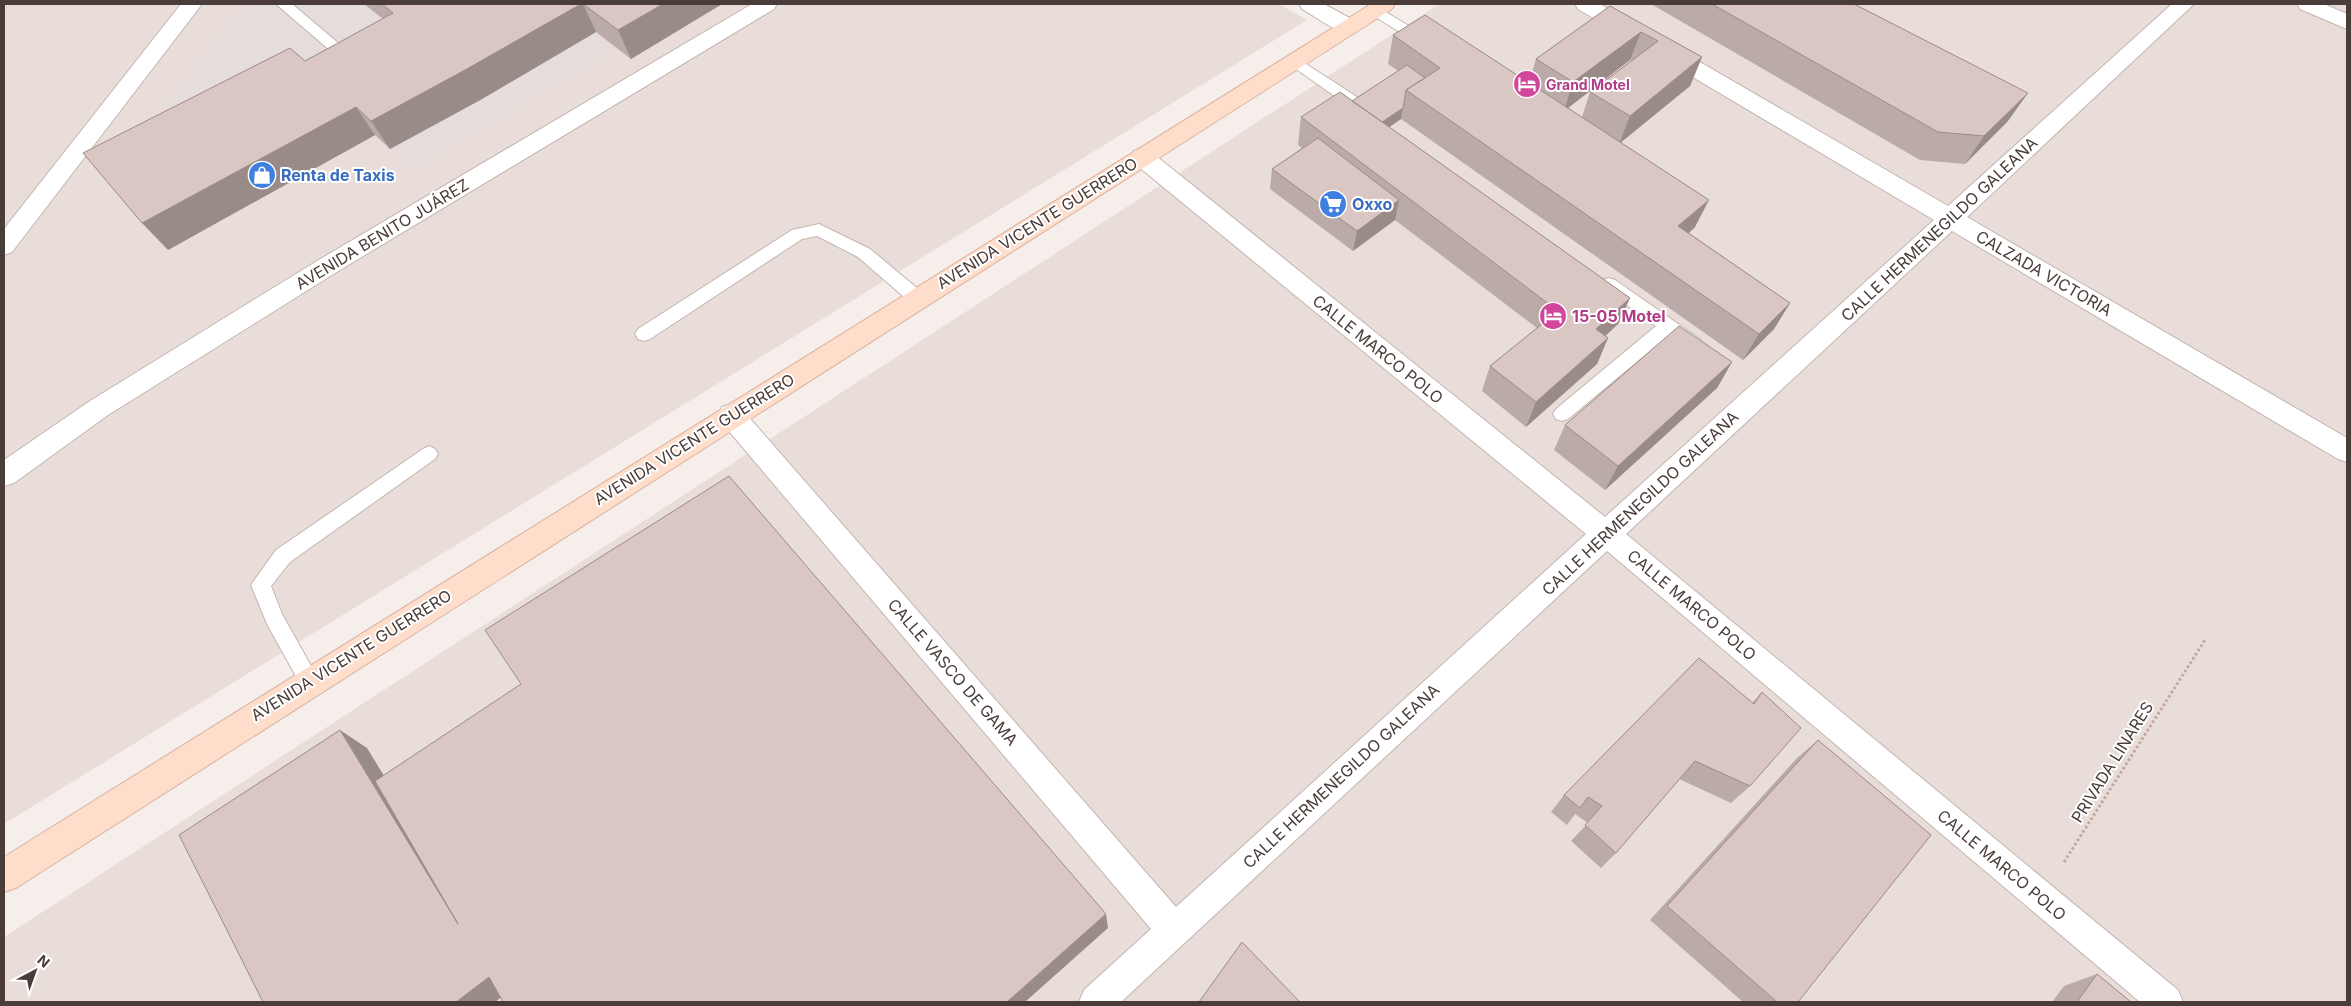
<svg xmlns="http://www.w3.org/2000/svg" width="2351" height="1006" viewBox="0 0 2351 1006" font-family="Inter,sans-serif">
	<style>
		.residential { fill: #e9ddd9 }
		.industrial { fill: #e5dddc }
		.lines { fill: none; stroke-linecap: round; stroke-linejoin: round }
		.service-casing { stroke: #c4b5b0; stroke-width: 2 }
		.minor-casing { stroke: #c4b5b0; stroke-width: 2 }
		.tertiary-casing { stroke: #c4b5b0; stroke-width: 2 }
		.secondary-casing { stroke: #dbb29f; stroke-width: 2 }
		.path { stroke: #c3a79e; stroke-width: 3; stroke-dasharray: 2.5 2.5; stroke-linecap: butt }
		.service { fill: #fff; fill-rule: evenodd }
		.minor { fill: #fff; fill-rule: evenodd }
		.tertiary { fill: #fff; fill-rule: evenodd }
		.secondary { fill: #feddcb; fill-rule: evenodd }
		.wall { fill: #bbaba8; fill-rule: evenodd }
		.shaded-wall { fill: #998b88 }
		.building { fill: #dac7c3; stroke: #998b88 }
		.labels { text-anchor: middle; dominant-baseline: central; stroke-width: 4; stroke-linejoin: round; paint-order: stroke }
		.far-hotel-label { font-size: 14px; font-weight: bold; fill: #b23c85; stroke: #fff; text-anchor: start }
		.shop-label { font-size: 16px; font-weight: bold; fill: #366cbe; stroke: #fff; text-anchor: start }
		.street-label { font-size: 16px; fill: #4a3c38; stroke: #fff }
		.hotel-label { font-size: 16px; font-weight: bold; fill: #b23c85; stroke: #fff; text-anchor: start }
	</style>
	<rect width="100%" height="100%" fill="#f5eeeb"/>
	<!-- residential -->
	<path class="residential" d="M4 4H1279L1307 20 4 824Z
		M1439 4H2347V1002H4V937Z"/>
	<!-- industrial -->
	<path class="industrial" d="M244 4H722L631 59 616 47 413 169 310 76 109 181Z"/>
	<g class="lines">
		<!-- service casing -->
		<g class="service-casing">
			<path id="service" d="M276 4H292L350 53 352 56 350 59H340Z
				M1374 5 1429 38 1431 41 1429 44H1419L1369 13 1367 10 1369 7Z
				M1294 56 1363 101 1366 105 1363 109H1353L1289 64 1287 61 1289 58Z
				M819 224 870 249 923 293 925 298 923 303 917 304 911 303 858 257 817 236 802 239 650 339 644 341 638 339 635 334 638 329 792 230Z
				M1609 278 1615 280 1701 340 1704 345 1701 350 1695 352 1669 335 1568 419 1562 421 1556 419 1553 414 1556 409 1656 326 1603 288 1601 284 1603 280Z
				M429 446 435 449 438 454 435 459 290 562 271 586 282 614 320 682 317 689 310 691 303 689 267 624 251 585 276 550 423 449Z"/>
		</g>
		<!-- minor casing -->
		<g class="minor-casing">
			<path id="minor" d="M752 4H777L774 9 335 273 108 415 14 483 4 486V460L90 401 317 261Z
				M1299 4H1324L1355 21 1359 26 1355 31C1338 36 1317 17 1302 9Z
				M1575 4H1600L1948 206 2172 4H2194L1967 217 2347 438V462L2338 459 1952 231 1626 534 2178 990 2183 1002H2140L1607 551 1121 1002H1079L1084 990 1151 929 722 423 718 415 722 407 731 404 740 407 1176 907 1586 534 1134 163 1131 157 1134 151 1142 149 1150 151 1605 517 1934 220 1578 9Z
				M2297 4H2324L2347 14V29L2300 9Z"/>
		</g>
		<!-- tertiary casing -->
		<g class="tertiary-casing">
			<path id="tertiary" d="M181 4H202L12 252 4 255V229Z"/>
		</g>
		<!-- secondary casing -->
		<g class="secondary-casing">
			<path id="secondary" d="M1371 4H1395L1392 9 16 888 4 892V857Z"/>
		</g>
		<!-- path -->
		<path class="path" d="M2064 862 2205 640"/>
		<!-- service -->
		<use href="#service" class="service"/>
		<!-- minor -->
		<use href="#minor" class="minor"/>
		<!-- tertiary -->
		<use href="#tertiary" class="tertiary"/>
		<!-- secondary -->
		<use href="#secondary" class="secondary"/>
	</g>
	<!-- wall -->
	<path class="wall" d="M364 4H722L631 59 596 32 482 99 390 149 375 135 168 250 305 61 383 19Z
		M1651 4H1854L2008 121 1965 164 1920 160Z
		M1610 6 1702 57 1690 86 1621 142 1695 227 1689 233 1790 303 1774 329 1743 360 1401 119 1389 127 1630 298 1618 324 1605 336 1608 338 1597 364 1526 427 1482 391 1490 366 1537 328 1395 220 1353 251 1270 189 1272 169 1302 148 1298 145 1301 117 1352 101 1398 71 1388 64 1393 35 1529 83 1536 59ZM1630 60 1631 61 1590 92 1582 117 1568 108Z
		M1732 362 1717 388 1605 490 1554 450 1565 425Z
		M1762 692 1750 786 1731 803 1679 779 1616 853 1601 868 1571 841 1588 823 1575 814 1567 825 1551 812 1564 795 1752 703Z
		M1818 740 1798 1002H1743L1650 920 1797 758Z
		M2097 974 2131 1002H2052L2064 986Z"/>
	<!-- shaded-wall -->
	<path class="shaded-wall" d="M581 4H583L596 32 482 99 390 149 371 121Z
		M663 4H722L631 59 618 30Z
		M1641 32 1630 60 1564 111 1573 82Z
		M1702 57 1690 86 1619 144 1630 116Z
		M2028 93 2008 121 1965 164 1984 136Z
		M356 107 375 135 168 250 142 223Z
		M1403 108 1401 119 1366 143 1368 132Z
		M1399 200 1395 220 1353 251 1357 231Z
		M1709 200 1695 227 1666 253 1678 226Z
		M1630 298 1618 324 1585 355 1596 329Z
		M1790 303 1774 329 1743 360 1759 334Z
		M1608 338 1597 364 1526 427 1536 402Z
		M1732 362 1717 388 1605 490 1618 466Z
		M340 730 367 748 483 938 458 924Z
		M1106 914 1108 928 1025 1002H1007Z
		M489 977 513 988 495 1002H456Z"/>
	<!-- building -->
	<path class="building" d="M382 4H581L465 70 371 121 356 107 142 223 83 153 290 48 305 61 393 13Z
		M583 4H663L618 30Z
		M1712 4H1854L2028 93 1984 136 1938 132Z
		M1610 6 1702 57 1630 116 1590 92 1658 41 1641 32 1573 82 1536 59Z
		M1425 15 1709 200 1678 226 1790 303 1759 334 1406 90 1440 68 1393 35Z
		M1407 65 1425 78 1406 90 1403 108 1382 122 1352 101Z
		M1340 92 1630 298 1596 329 1608 338 1536 402 1490 366 1558 311 1301 117Z
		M1318 138 1399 200 1357 231 1272 169Z
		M1679 326 1732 362 1618 466 1565 425Z
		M729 476 1106 914 1007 1002H503L489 977 456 1002H263L179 835 340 730 458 924 375 781 521 684 485 630Z
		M1699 658 1754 704 1762 692 1801 728 1750 786 1695 761 1616 853 1585 825 1602 806 1588 797 1580 808 1564 795Z
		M1818 740 1931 835 1798 1002H1777L1667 906Z
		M1242 942 1300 1002H1199Z
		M2097 974 2131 1002H2077Z"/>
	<!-- icons -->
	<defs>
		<g id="hotel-disc" transform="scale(1.4375)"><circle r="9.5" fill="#d1479c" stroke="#fff"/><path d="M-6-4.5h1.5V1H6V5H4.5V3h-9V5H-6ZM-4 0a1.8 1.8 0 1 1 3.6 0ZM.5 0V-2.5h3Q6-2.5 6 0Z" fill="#fff"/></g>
		<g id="shop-disc" transform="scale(1.4375)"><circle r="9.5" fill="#3f7fe0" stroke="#fff"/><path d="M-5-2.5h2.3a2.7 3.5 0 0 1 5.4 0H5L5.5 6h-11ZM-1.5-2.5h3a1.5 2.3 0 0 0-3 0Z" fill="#fff"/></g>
		<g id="supermarket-disc" transform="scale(1.4375)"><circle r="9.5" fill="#3f7fe0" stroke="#fff"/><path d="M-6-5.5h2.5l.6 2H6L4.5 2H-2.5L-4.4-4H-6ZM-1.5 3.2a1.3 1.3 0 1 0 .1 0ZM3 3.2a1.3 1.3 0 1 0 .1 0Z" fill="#fff"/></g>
	</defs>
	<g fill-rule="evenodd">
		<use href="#hotel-disc" x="1527" y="84"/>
		<use href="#shop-disc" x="262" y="175"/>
		<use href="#supermarket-disc" x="1333" y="204"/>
		<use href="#hotel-disc" x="1553" y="316"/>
	</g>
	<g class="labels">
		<!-- far-hotel labels -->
		<g class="far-hotel-label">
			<text x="1546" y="84">Grand Motel</text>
		</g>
		<!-- shop labels -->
		<g class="shop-label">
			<text x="281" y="175">Renta de Taxis</text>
			<text x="1352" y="204">Oxxo</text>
		</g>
		<!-- street labels -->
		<g class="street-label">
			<text transform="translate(1037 223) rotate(-32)">AVENIDA VICENTE GUERRERO</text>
			<text transform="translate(1939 229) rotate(-43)">CALLE HERMENEGILDO GALEANA</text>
			<text transform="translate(382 234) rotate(-31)">AVENIDA BENITO JUÁREZ</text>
			<text transform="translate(2044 273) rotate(30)">CALZADA VICTORIA</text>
			<text transform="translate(1378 349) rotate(39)">CALLE MARCO POLO</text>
			<text transform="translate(694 439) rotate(-32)">AVENIDA VICENTE GUERRERO</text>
			<text transform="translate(1640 503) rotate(-43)">CALLE HERMENEGILDO GALEANA</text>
			<text transform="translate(1692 605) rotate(40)">CALLE MARCO POLO</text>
			<text transform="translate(351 655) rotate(-32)">AVENIDA VICENTE GUERRERO</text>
			<text transform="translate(953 672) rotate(49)">CALLE VASCO DE GAMA</text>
			<text transform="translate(2112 762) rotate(-58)">PRIVADA LINARES</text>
			<text transform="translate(1341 776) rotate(-43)">CALLE HERMENEGILDO GALEANA</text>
			<text transform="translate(2002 865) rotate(40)">CALLE MARCO POLO</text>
		</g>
		<!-- hotel labels -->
		<g class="hotel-label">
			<text x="1572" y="316">15-05 Motel</text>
		</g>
	</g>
	<!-- border -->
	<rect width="2351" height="1006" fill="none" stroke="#4a3c38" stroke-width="10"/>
	<!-- north arrow -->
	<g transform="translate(35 971) rotate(41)" stroke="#ffffff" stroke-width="4" paint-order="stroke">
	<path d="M0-4L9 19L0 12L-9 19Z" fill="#4a3c38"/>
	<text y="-8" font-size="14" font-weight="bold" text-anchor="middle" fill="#4a3c38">N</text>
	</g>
</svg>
